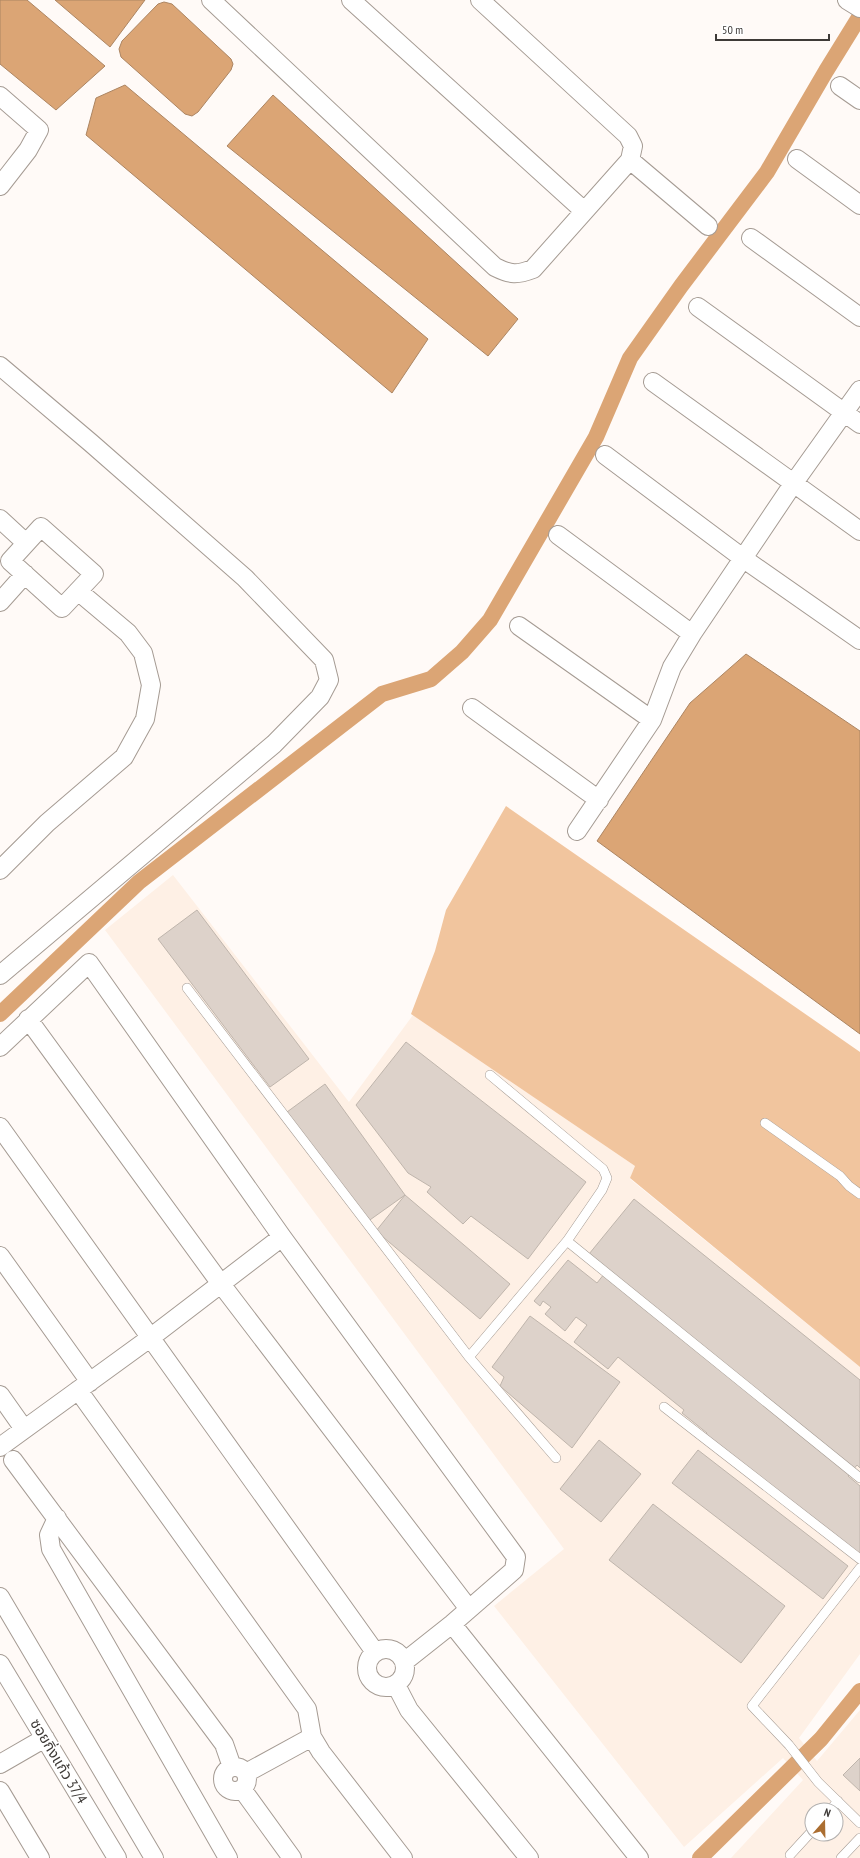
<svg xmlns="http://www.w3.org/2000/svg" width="860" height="1858" viewBox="0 0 860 1858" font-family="'PT Sans Narrow','Noto Sans Thai',sans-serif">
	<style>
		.built { fill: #fef0e5; fill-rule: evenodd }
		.green { fill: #f1c59e }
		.water { fill: #dba575; stroke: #ac8562 }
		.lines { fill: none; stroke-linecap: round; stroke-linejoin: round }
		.canal { stroke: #dba575; stroke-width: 16 }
		.building { fill: #ddd2ca; stroke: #bfb5ac }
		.lane-casing { stroke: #a59b93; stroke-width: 10 }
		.street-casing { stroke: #a59b93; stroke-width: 20 }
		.lane { stroke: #fff; stroke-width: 9 }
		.street { stroke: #fff; stroke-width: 18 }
		.labels { text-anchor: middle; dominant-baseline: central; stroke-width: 3; stroke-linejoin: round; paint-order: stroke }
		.street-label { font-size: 15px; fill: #3e3a37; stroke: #fff }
	</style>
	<rect width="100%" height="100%" fill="#fffaf7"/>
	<!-- built -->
	<path class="built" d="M173 875 349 1102 413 1015 635 1166 630 1179 860 1367V1654L799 1738 817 1761 860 1710V1858H731L803 1780 783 1758 684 1847 494 1606 564 1549 105 930ZM812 1810H836V1834H812Z"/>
	<!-- green -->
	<path class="green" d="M506 806 860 1052V1367L630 1178 635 1166 411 1014 435 951 446 910Z"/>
	<!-- water -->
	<path class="water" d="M0 0H27L105 66 56 110 0 64Z
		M55 0H145L110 47Z
		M164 2 172 4 231 59 233 64 231 70 198 112 192 116 185 114 121 57 119 49 122 41 158 4Z
		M125 85 428 339 392 393 86 135 96 98Z
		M273 95 518 319 488 356 227 146Z
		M746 654 860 731V1034L597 841 690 703Z"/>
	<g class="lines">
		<!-- canal -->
		<path class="canal" d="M0 1014 139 882 382 694 431 679 462 652 490 620 596 437 630 358 681 286 767 172 826 71 860 16
			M700 1858 821 1739 860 1691"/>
	</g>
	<!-- building -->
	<path class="building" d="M197 910 309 1059 270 1087 158 939Z
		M406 1042 586 1182 528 1259 471 1216 463 1224 427 1192 431 1187 408 1173 356 1105Z
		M325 1084 405 1195 367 1222 287 1112Z
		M405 1195 510 1284 480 1319 376 1231Z
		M634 1199 860 1380V1468L857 1465 848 1476 860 1486V1556L705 1436 707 1433 682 1413 684 1410 618 1357 608 1369 574 1342 587 1325 576 1317 565 1331 545 1314 551 1307 543 1301 540 1306 534 1301 568 1260 597 1283 608 1269 589 1254Z
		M530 1316 620 1382 572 1448 500 1386 504 1377 492 1367Z
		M599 1440 641 1474 601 1522 560 1489Z
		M698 1450 848 1566 823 1599 672 1483Z
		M653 1504 785 1606 741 1663 609 1560Z
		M860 1758V1791L843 1775Z"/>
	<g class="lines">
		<!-- lane casing -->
		<g class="lane-casing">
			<path id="lane" d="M187 988 469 1357 556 1458
				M765 1123 840 1176 849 1186 860 1194
				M567 1241 860 1478
				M469 1357 567 1241 602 1190 607 1178 603 1169 490 1075
				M664 1407 860 1559
				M860 1568 752 1706 789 1745 818 1782 860 1823
				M830 1810 838 1801
				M790 1855 812 1831
				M841 1858 860 1838"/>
		</g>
		<!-- street casing -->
		<g class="street-casing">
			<path id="street" d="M211 0 495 267C511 275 517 275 533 269L630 160 633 146 628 136 480 0
				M351 0 583 210
				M847 0 860 8
				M840 86 860 100
				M0 96 39 130 28 150 0 186
				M797 159 860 205
				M630 160 708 226
				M751 238 860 317
				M698 307 860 424
				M0 366 91 443 245 578 324 660 329 680 320 697 274 744 0 975
				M653 382 860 531
				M605 455 744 559 860 640
				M0 519 26 543
				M41 527 94 574 62 608 10 561Z
				M558 535 692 634
				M0 602 25 574
				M519 626 652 720
				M472 708 599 800
				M577 831 652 720 672 667 692 634 793 484 860 390
				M0 870 47 823 124 757 145 719 151 685 143 653 128 633 78 591
				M28 1019 221 1284 469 1609
				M0 1047 89 963 282 1237 516 1557 514 1570 452 1624 404 1662
				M0 1127 375 1652
				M0 1256 90 1382
				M78 1390 307 1709 312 1737 321 1752 403 1858
				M0 1395 24 1429
				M0 1447 150 1338 282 1237
				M13 1460 224 1744 232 1767
				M57 1518 49 1535 51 1549 228 1858
				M0 1597 154 1858
				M452 1624 639 1858
				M367 1668a19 19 0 1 1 38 0a19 19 0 1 1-38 0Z
				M0 1664 117 1858
				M396 1685 409 1710 529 1858
				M0 1764 45 1738
				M223 1779a12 12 0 1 1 24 0a12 12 0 1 1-24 0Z
				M246 1773 312 1737
				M242 1789 292 1858
				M0 1791 40 1858"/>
		</g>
		<!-- lane -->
		<use href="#lane" class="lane"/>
		<!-- street -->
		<use href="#street" class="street"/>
	</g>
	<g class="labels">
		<!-- street labels -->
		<g class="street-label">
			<text transform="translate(59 1761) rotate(59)">ซอยกิ่งแก้ว 37/4</text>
		</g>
	</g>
	<!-- north arrow -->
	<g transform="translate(824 1822) rotate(20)"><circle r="19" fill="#ffffff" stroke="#b2b0af"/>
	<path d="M0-3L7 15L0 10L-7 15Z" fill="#ab6e31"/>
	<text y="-6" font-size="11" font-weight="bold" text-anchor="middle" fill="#3e3a37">N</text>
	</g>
	<!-- scale -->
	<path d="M716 34v6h113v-6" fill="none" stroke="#3e3a37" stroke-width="2"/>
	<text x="722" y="34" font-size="12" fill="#3e3a37" stroke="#ffffff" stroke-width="3" paint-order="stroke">50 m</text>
</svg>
